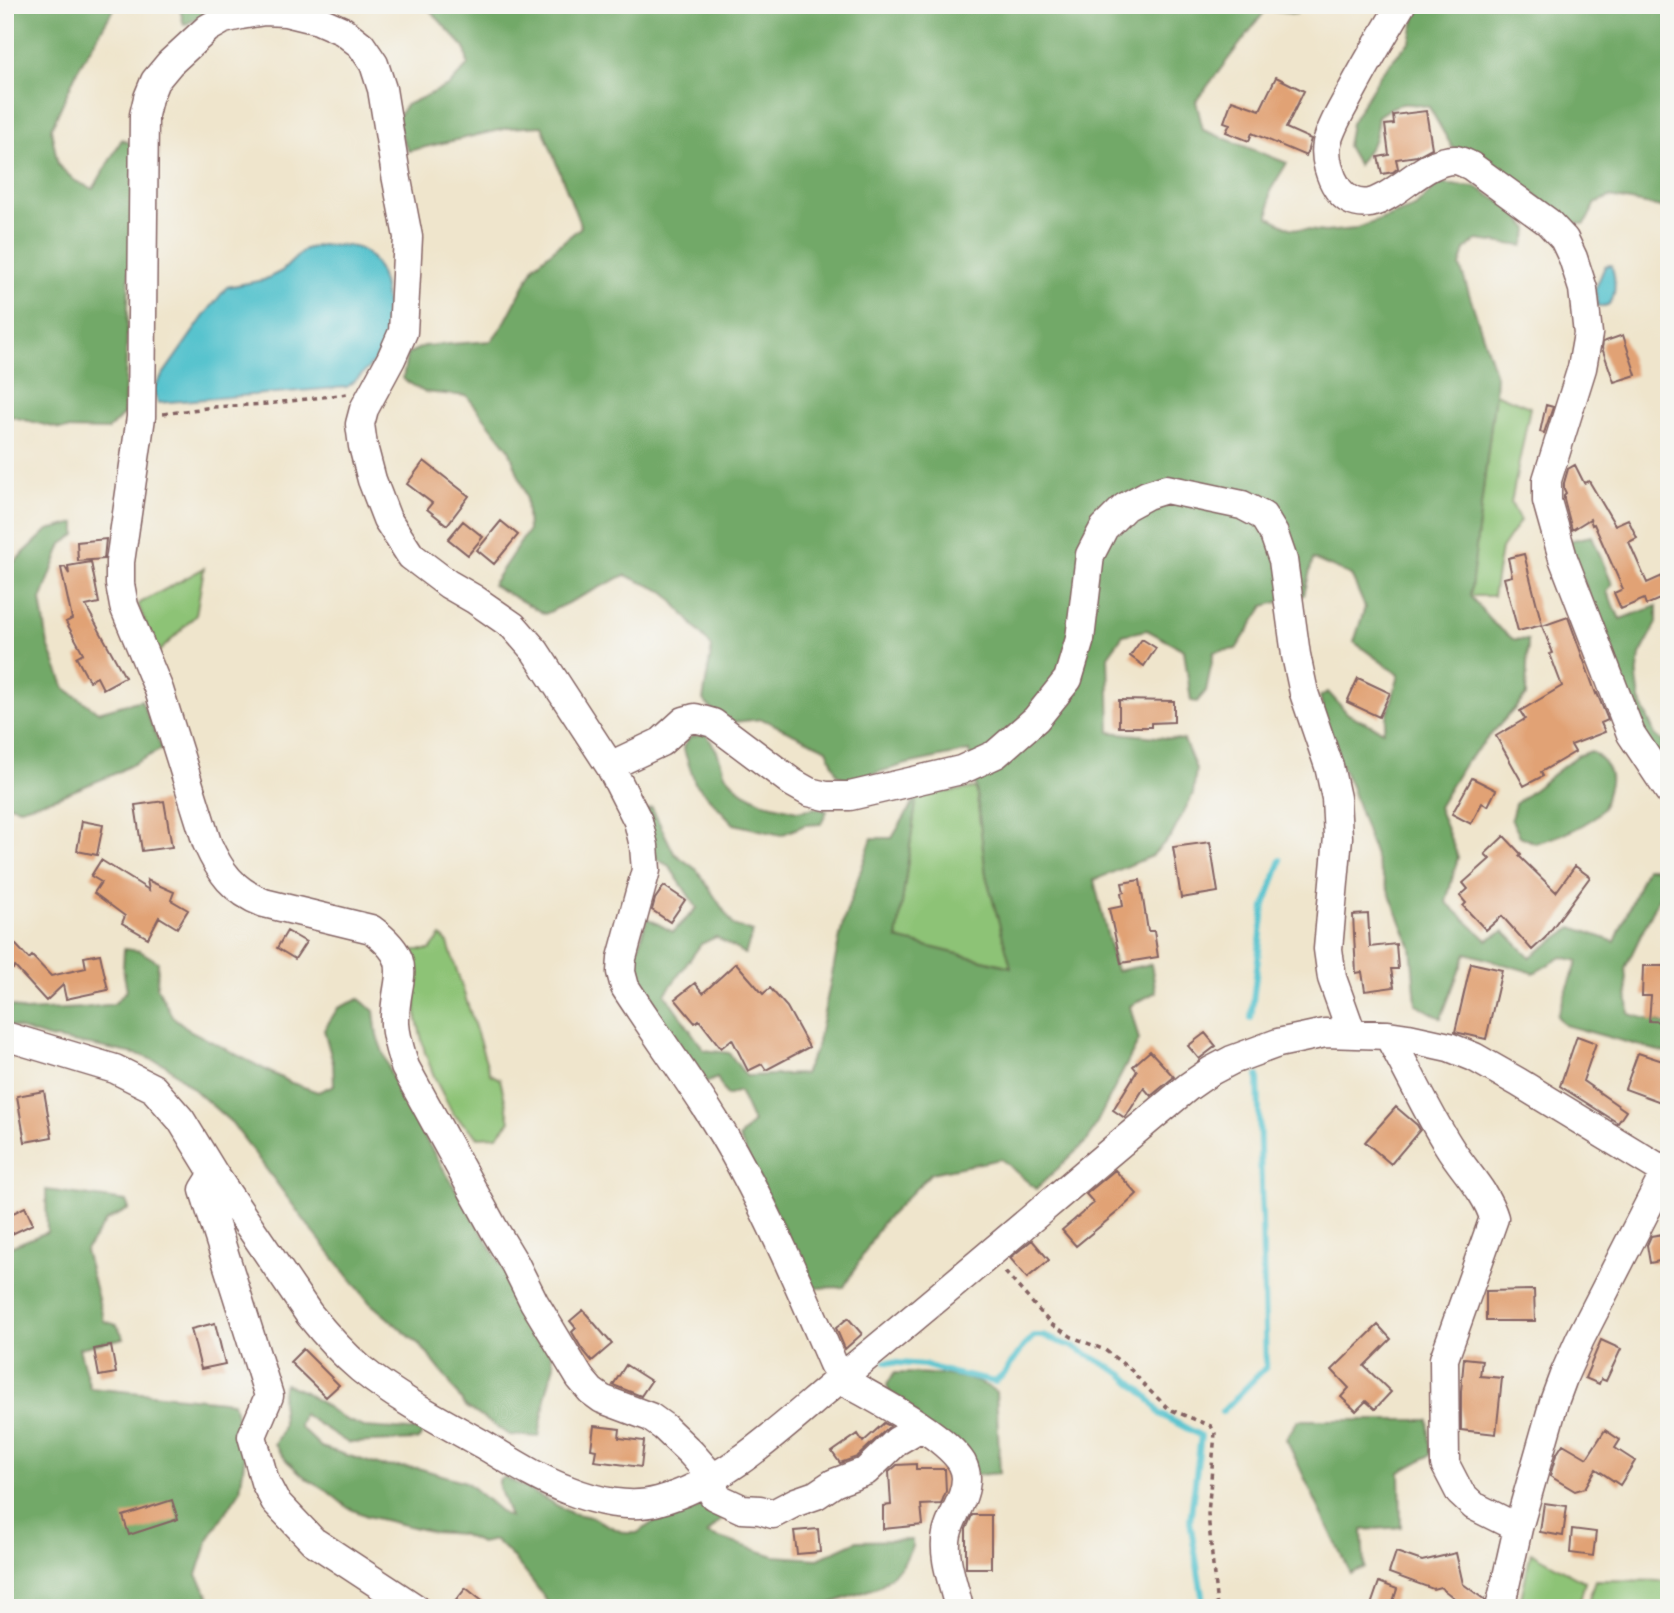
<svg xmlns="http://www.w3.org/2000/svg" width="1674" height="1613" viewBox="0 0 1674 1613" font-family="Cardo,serif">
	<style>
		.green { fill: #8dc376; stroke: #6c7150; stroke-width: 2 }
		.forest { fill: #72a967; stroke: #5e6449; stroke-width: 2 }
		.water { fill: #55c2cd; stroke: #50707c; stroke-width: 2 }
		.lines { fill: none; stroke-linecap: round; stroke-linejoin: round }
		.stream { stroke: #55c2cd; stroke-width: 6 }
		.building { fill: #e1a275 }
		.minor-casing { stroke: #846463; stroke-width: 31 }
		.path { stroke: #846463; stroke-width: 3.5; stroke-dasharray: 5 5; stroke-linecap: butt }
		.minor { stroke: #fff; stroke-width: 28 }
	</style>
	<rect width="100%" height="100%" fill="#f6f6f2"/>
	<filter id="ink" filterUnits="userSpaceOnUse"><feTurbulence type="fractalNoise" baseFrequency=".0143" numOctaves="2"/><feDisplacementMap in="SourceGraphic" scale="14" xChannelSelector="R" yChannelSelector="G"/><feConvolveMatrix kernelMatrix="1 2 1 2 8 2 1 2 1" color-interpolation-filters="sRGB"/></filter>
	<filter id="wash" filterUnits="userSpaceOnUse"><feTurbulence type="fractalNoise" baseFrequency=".00686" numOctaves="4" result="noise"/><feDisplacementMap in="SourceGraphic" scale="28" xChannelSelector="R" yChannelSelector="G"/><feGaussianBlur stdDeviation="1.57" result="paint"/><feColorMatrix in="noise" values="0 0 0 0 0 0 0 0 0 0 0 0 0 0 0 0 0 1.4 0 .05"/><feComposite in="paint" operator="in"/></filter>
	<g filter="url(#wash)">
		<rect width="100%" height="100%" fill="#efe5cc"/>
		<!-- green -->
		<path class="green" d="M1495 393 1530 407 1511 503 1520 521 1501 549 1493 596H1470Z
			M204 568 196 615 157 654 138 604Z
			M976 788 986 875 1012 967 897 939 917 796Z
			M441 936 448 943 490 1074 500 1079 510 1121 497 1136 478 1137 453 1114 436 1081 425 1053 417 1019 410 950H430Z
			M1531 1552 1585 1582 1578 1608H1519Z
			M1595 1580 1669 1581V1608H1586Z"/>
		<!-- forest -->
		<path class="forest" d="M5 5H116L77 71 51 129 58 165 75 181 93 189 122 139 134 146 124 414 108 430 61 429 5 415Z
			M179 5H225L184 25Z
			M425 5H1301L1296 14 1266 10 1196 101 1203 130 1287 163 1270 191 1269 217 1290 228 1325 232 1355 229 1415 207 1439 184 1476 187 1512 209 1529 229 1523 246 1477 240 1465 250 1460 266 1496 376 1495 393 1470 596 1493 623 1513 639 1528 640 1526 696 1464 764 1438 807 1458 857 1446 902 1487 940 1504 931 1530 957 1573 927 1615 942 1646 868H1659L1669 874V877L1625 968 1629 1014 1669 1025V1054L1565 1025 1557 1016 1578 961 1562 957 1534 973 1466 953 1441 1018 1416 1004 1411 947 1378 865 1351 786 1329 739 1320 696 1328 692 1348 714 1383 731 1399 675 1354 642 1365 607 1351 575 1313 559 1304 595 1264 606 1236 649 1214 652 1206 691 1197 702 1191 701 1184 650 1147 630 1123 635 1108 656 1110 732 1184 740 1196 769 1193 794 1172 835 1152 856 1094 880 1116 971 1151 964 1156 992 1130 1006 1139 1040 1088 1140 1036 1189 1001 1159 931 1173 882 1223 844 1287 813 1288 739 1138 753 1122 739 1091 727 1096 717 1078 701 1085 634 985 633 966 647 918 673 932 697 908 669 866 655 858 643 812 652 808 674 853 697 870 734 926 753 932 745 954 716 937 701 944 665 994 704 1050 729 1053 746 1076 804 1074 817 1046 843 922 872 838H892L917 796 897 939 1011 967 986 875 976 788 969 751 907 764 847 781 837 774 827 749 762 719 724 723 703 700 712 647 665 592 625 575 545 614 492 585 528 531 526 496 509 449 467 396 424 392 403 379 407 354 424 346 491 341 504 324 535 265 581 227 542 126 508 128 408 151 399 130 397 118 406 105 450 85 468 65 465 48Z
			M1421 5H1669V211L1666 208 1610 197 1596 203 1585 224 1569 223 1504 170 1452 147 1429 107C1405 102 1399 101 1378 116L1375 139 1358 165 1347 146 1351 123 1382 72 1410 41 1417 11Z
			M76 523V535L62 544 41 600 48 645 65 688 98 712 141 700 162 749 112 775 58 797 20 808 5 804V561L10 566 48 530Z
			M1592 536 1612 584 1607 592 1620 619 1657 606V623L1640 655 1637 678 1640 700 1655 735 1669 747V774L1648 746 1568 541Z
			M706 734 717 751 725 774 740 790 765 803 797 811 816 808 827 811 821 824 805 825 781 835 734 824 695 783 683 747 690 737Z
			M1591 751C1604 760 1614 771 1609 787 1607 793 1606 803 1603 808 1589 827 1557 837 1535 843L1520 836 1511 819 1515 804 1577 756Z
			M124 949 140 951 158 962 157 987 172 1016 191 1031 289 1082 318 1092 334 1085 333 1063 324 1030 338 1008 359 999 374 1011 377 1036 399 1095 548 1342 554 1365 546 1394 539 1437 509 1435 465 1406 446 1377 421 1346 370 1303 310 1228 232 1123 166 1065 140 1055 95 1046 49 1038 5 1024V1003L24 1011 83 1008 114 1004 127 990 123 969Z
			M46 1190 126 1201 129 1209 106 1221 85 1251 104 1321 117 1325 124 1338 79 1348 90 1388 233 1402 245 1454 240 1491 209 1538 197 1575 216 1608H5V1249L47 1232Z
			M894 1373C923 1373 972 1373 996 1392L1000 1473 976 1475 891 1398 887 1385Z
			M285 1384 305 1392 344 1419 364 1427 424 1431 418 1440 348 1443 303 1414 299 1426 321 1447 381 1466 418 1468 466 1482 505 1515 510 1517 499 1487V1480L505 1477 571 1513 591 1517 624 1533H637L655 1521 676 1519 701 1506 715 1504 727 1514 707 1534 775 1556 818 1559 857 1541 912 1540V1547L902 1566 880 1586 818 1608H554L550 1606C534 1582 516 1559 495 1540L480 1543 461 1534 433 1532 367 1516 348 1508 326 1490 308 1480 287 1461 274 1444C278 1438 283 1430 283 1423 283 1409 278 1397 285 1384Z
			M1298 1420H1428L1431 1455 1400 1472 1401 1527 1362 1530 1364 1568 1350 1573 1286 1439Z"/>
		<!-- water -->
		<path class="water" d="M322 245C333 246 350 244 360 249 384 261 387 297 387 321 387 326 388 333 387 337 381 358 363 375 347 387L158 403 153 389 204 316 227 287 264 280 282 271 305 249Z
			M1611 265C1615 274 1617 294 1610 303 1606 307 1603 306 1598 306L1595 290 1605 266Z"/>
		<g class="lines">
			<!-- stream -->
			<path class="stream" d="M1251 1018 1264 908 1281 860
				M886 1362 924 1365 952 1373 995 1382 1004 1374 1023 1347 1034 1336H1043L1076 1348 1122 1374 1147 1396 1160 1414 1201 1436 1190 1521 1204 1608
				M1222 1412 1266 1367 1258 1076"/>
		</g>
		<g id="blocks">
			<!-- building -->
			<path class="building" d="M1276 77 1304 91 1286 128 1311 139 1306 156 1252 133 1249 141 1226 132 1230 124 1224 122 1232 100 1260 110Z
				M1426 111 1432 148 1417 156 1396 159 1398 168 1393 172 1382 174 1378 157 1389 155 1385 125 1394 124 1393 115Z
				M1623 335 1636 375 1614 382 1602 348 1603 342Z
				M1546 405 1553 407 1544 433 1540 432Z
				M424 461 469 496 447 525 427 509 432 503 407 484Z
				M1575 465 1584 483 1589 481 1615 525 1628 519 1637 538 1629 542 1647 583 1669 573V595L1646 605 1644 599 1621 609 1614 593 1623 589 1594 524 1592 525 1590 519 1572 530 1564 499V495L1566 493 1564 489V483L1568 469Z
				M463 521 483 537 468 555 448 539Z
				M501 521 518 535 494 564 477 550Z
				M106 539 104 559 78 561 77 542Z
				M1524 554 1542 625 1518 631 1504 578 1512 576 1508 558Z
				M91 562 99 603 86 606 125 677 103 689 97 677 89 681 76 657 83 653 66 622 72 619 61 568 65 567 69 574 68 566Z
				M1568 617 1596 694 1597 693 1608 720 1601 723 1605 732 1571 745 1575 752 1541 772 1543 776 1524 786 1496 736 1525 719 1520 711 1562 686 1550 654 1553 653 1542 626Z
				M1142 639 1156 648 1144 666 1130 656Z
				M1358 678 1390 693 1379 717 1347 702Z
				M1119 700 1174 701V722L1151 723V727H1119Z
				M1472 778 1496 790 1488 806 1482 803 1471 824 1452 814Z
				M164 801 172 847 142 851 135 805Z
				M82 821 103 825 97 855 77 851Z
				M1504 836 1521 854 1519 856 1556 892 1575 866 1590 877 1545 938 1532 950 1502 916 1486 930 1463 906 1466 903 1460 896 1468 889 1463 883 1490 859 1485 854Z
				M1210 842 1218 892 1181 898 1173 847Z
				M101 860 149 890 147 880 174 892 171 900 188 910 177 928 159 917 148 938 122 923 125 916 94 893 101 882 91 876Z
				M1140 880 1148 931H1154L1158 957 1121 963 1109 909 1123 906 1121 893 1124 892 1122 883Z
				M664 886 685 900 670 922 652 910 655 899Z
				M1368 914 1370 947 1396 944 1398 969H1391L1394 987 1365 991 1362 972 1356 973 1353 915Z
				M287 931 306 942 295 959 277 948Z
				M5 933 29 959 32 956 51 976 86 968 84 957 100 954 108 990 66 999 63 985 46 1001 15 967 13 969 5 960Z
				M736 963 763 994 770 988 787 1007 809 1047 766 1070 762 1064 748 1071 732 1039 721 1048 699 1020 695 1023 675 999 695 983 703 993Z
				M1471 963 1502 970 1486 1039 1455 1032Z
				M1643 966H1669V1022L1649 1021 1651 996H1642Z
				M1205 1033 1216 1046 1199 1059 1188 1046Z
				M1577 1036 1596 1043 1583 1081 1626 1111 1618 1123 1560 1086Z
				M1150 1051 1174 1077 1151 1096 1144 1088 1125 1118 1113 1110 1137 1071 1133 1066Z
				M1638 1053 1669 1063V1105L1625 1089Z
				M44 1091 52 1137 25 1142 17 1096Z
				M1396 1107 1417 1125 1420 1130 1391 1164 1365 1142Z
				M1115 1170 1137 1194 1120 1210 1076 1246 1062 1230 1094 1203 1086 1194Z
				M25 1207 33 1224 12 1234 5 1217Z
				M1669 1233V1259L1650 1263 1647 1245 1651 1236Z
				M1032 1240 1049 1260 1027 1278 1010 1258Z
				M1534 1290 1535 1321H1486V1291Z
				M583 1310 612 1344 592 1361 582 1349 572 1332 576 1328 570 1321Z
				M848 1318 862 1334 845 1349 836 1328Z
				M215 1323 225 1364 201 1369 191 1329Z
				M1378 1325 1391 1339 1364 1366 1391 1392 1375 1409 1366 1401 1356 1411 1341 1397 1349 1388 1332 1370Z
				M1601 1340 1621 1349 1606 1381 1601 1379 1599 1384 1585 1378Z
				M111 1346 116 1373 99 1376 94 1349Z
				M303 1349 339 1385 326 1397 290 1362Z
				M1464 1358 1482 1360 1480 1376 1502 1378 1496 1434 1461 1430V1391Z
				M626 1365 651 1381 641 1396 613 1385Z
				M884 1423 890 1426 857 1457 840 1463 832 1452 858 1434 863 1442Z
				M594 1426 620 1429 619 1438 644 1441 641 1467 594 1461 596 1450 591 1449Z
				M1605 1430 1620 1440 1615 1448 1635 1461 1620 1485 1596 1469 1585 1488 1575 1491 1550 1476 1556 1455 1563 1444 1587 1458Z
				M916 1464V1469H945L946 1491 941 1504 921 1505 923 1525 883 1529V1506L891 1505 889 1472 897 1465Z
				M172 1500 178 1519 129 1535 123 1516Z
				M1544 1503 1567 1506 1563 1536 1540 1532Z
				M972 1515H991V1568H966V1529Z
				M818 1529 820 1552 797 1554 794 1531Z
				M1572 1529 1596 1532 1593 1556 1570 1553Z
				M1396 1552 1422 1561 1456 1553 1463 1584 1485 1600 1484 1608H1467L1440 1587 1433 1589 1389 1573Z
				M1379 1582 1397 1589 1391 1608H1370Z
				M466 1588 491 1608H450Z"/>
		</g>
	</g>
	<g filter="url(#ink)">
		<use href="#blocks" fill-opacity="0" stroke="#846463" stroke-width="2"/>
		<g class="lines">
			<!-- minor casing -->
			<g class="minor-casing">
				<path id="minor" d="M1401 5C1383 35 1366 64 1350 94 1342 109 1331 126 1327 143 1324 158 1330 177 1338 189 1346 200 1356 205 1370 203 1396 198 1426 158 1456 160 1461 161 1467 164 1471 166L1548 222 1564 239 1573 258 1583 289 1588 334 1582 368 1547 480V501L1563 558 1631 734 1669 791
					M610 766 661 742 684 721 695 718 713 723 793 783 809 792 826 796H850L961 770 996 754 1036 719 1068 679 1080 639 1090 555 1104 528 1125 507 1147 495 1166 489 1242 505 1263 516 1274 534 1283 560 1296 655 1304 693 1329 766 1336 798 1338 837 1328 949 1332 978 1352 1034
					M1388 1035C1409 1072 1426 1110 1448 1145 1463 1170 1486 1191 1494 1218L1444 1359 1445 1464 1460 1493 1474 1506 1518 1528
					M5 1036 115 1069 153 1088 181 1120 214 1174 309 1314C325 1334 342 1353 361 1369 398 1399 441 1421 482 1444 509 1460 538 1479 568 1490 595 1501 630 1509 658 1501 728 1483 787 1422 842 1377 959 1282 1072 1183 1188 1087L1211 1071 1232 1060 1278 1043 1302 1038 1325 1033 1388 1035 1408 1038 1449 1047 1474 1057 1518 1082 1669 1174
					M214 1174 204 1190 269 1396 252 1436 265 1482 275 1501 313 1541 415 1608
					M921 1427 897 1441 866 1471 834 1483 816 1495 796 1502 773 1514 760 1510 742 1509 714 1496V1479L691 1453 664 1427 650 1417 602 1399 591 1391 580 1378 534 1302 515 1264 494 1229 405 1067C401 1053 396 1039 395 1024 393 978 419 964 371 929L264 903C233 891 220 872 207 843L159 690 124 606 120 584V562L141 417 144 115 148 98 155 81 170 63 208 28 224 19 241 15 264 11 285 12 318 20 343 31 361 45 374 64 382 89 396 175 408 237 403 332 391 359 364 409 360 424 363 446 372 480 387 519 411 556 448 584 474 599 513 626 535 651 610 766 638 821 644 846 646 870 622 958 621 972 625 987C663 1046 708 1104 741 1166 776 1230 804 1297 833 1364L842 1377 853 1386C881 1402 946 1436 962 1463 964 1467 966 1474 966 1478 966 1499 951 1515 947 1534 942 1557 954 1585 959 1608
					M1500 1608 1518 1528 1554 1402 1564 1375 1580 1339 1669 1165"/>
			</g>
			<!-- path -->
			<path class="path" d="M163 414 213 407 267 404 347 394
				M1005 1272 1051 1324 1072 1337 1105 1350 1131 1370 1148 1389 1169 1409 1211 1426 1215 1433 1208 1514 1217 1608"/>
			<!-- minor -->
			<use href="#minor" class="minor"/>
		</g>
	</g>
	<!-- margin -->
	<rect width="1674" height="1613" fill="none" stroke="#f6f6f2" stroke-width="28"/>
</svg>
